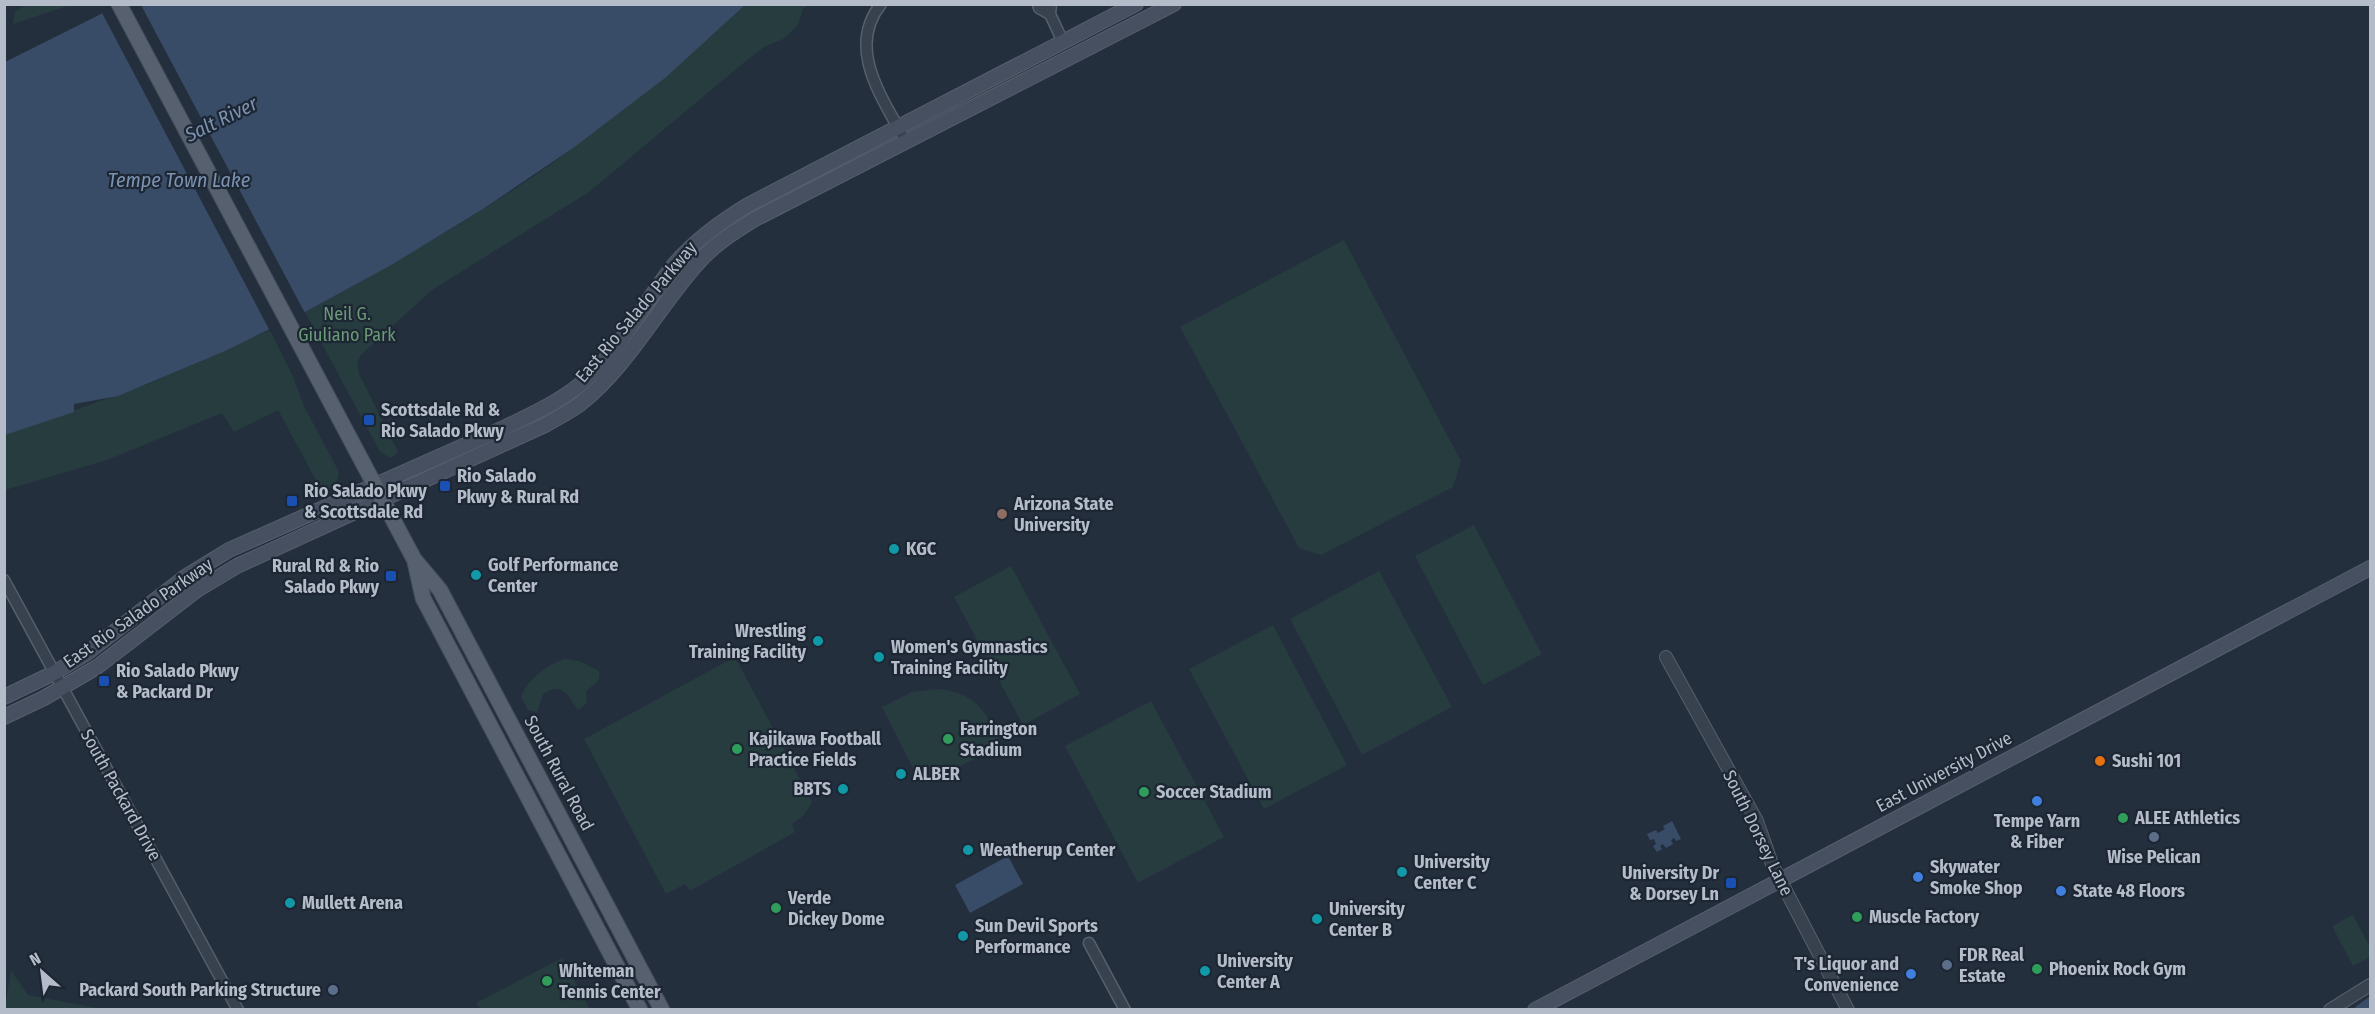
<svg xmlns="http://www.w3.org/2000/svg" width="2375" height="1014" viewBox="0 0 2375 1014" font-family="'Fira Sans Condensed',sans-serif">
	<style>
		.green { fill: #263c3f }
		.water { fill: #394c67 }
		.pier { fill: #242f3e }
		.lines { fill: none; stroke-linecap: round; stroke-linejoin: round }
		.canal { stroke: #394c67; stroke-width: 9 }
		.minor-casing { stroke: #565f6c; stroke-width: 13 }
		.tertiary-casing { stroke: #565f6c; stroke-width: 14 }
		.secondary-casing { stroke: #565f6c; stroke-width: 16 }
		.primary-casing { stroke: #414a57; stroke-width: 17 }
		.minor { stroke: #38414e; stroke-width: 10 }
		.tertiary { stroke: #38414e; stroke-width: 12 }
		.secondary { stroke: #465061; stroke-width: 14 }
		.primary { stroke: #56606e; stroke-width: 15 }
		.transit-dot { fill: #1a4fb4; stroke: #1d2633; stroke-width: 2 }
		.education-dot { fill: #8d6e63; stroke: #1d2633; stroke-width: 2 }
		.culture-dot { fill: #0f9aa8; stroke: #1d2633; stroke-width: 2 }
		.leisure-dot { fill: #2e9e5b; stroke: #1d2633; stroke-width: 2 }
		.food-dot { fill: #e8710a; stroke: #1d2633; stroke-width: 2 }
		.shop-dot { fill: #3f7fe0; stroke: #1d2633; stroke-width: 2 }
		.service-dot { fill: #5c6f8a; stroke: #1d2633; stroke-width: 2 }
		.labels { text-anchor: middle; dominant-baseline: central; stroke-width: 4.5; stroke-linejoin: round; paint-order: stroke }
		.street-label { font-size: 18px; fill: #b4bcc9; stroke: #1d2633 }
		.park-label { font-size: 18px; fill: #6b9a76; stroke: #1d2633 }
		.poi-label { font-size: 18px; font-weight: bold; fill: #b4bcc9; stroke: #1d2633; text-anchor: start }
		.water-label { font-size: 20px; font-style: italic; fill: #7c92b1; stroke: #1d2633 }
	</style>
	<rect width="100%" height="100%" fill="#242f3e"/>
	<!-- green -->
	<path class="green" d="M26 5V4L70 5 13 24 15 12Z
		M745 5H808L803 9 798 25 783 39 764 47 747 60 589 192 432 290 361 355 357 362 359 374 398 452 391 458 380 452 305 312C398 261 492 209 577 145 636 102 691 54 745 5Z
		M1344 240 1461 461 1453 487 1321 555 1299 548 1180 327Z
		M270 330 293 377 305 408 339 472C338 483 333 490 322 491L278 410 234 432 222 413 107 460 5 490V435L148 384Z
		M1474 525 1542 654 1483 685 1415 556Z
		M1011 566 1080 694 1023 725 954 597Z
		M1379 571 1452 707 1362 755 1290 619Z
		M1273 625 1347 765 1264 809 1189 669Z
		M735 657 812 802 804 815 792 824 795 832 690 891 685 884 666 894 584 739Z
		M564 659 579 661 599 671C602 683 591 685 586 692L587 703 578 710C568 696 563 681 543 694L537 712 528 710 521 697C527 680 547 665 564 659Z
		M937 689C975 692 987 711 1001 745L928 783 920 782 882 707 912 692Z
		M1151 701 1224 837 1138 883 1065 746Z
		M2353 915 2370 947V957L2353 966 2332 926Z
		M562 958 590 1009H480L476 1003Z
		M11 970 28 995 97 1008 114 1009H5Z"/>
	<!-- water -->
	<path class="water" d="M119 5H745L665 78 576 146 483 209 393 264 305 312 225 351 118 396 74 404V412L5 435V62Z
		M1672 821 1681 839 1676 841 1674 838 1671 840 1673 844 1666 848 1663 844 1660 846 1662 849 1657 852 1653 846 1656 844 1654 839 1650 840 1647 834 1656 830 1658 833 1665 829 1663 826Z
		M1008 856 1023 884 970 913 955 885Z"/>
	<!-- pier -->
	<path class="pier" d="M113 4 141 5 306 315 271 333 101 11Z"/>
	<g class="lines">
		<!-- canal -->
		<path class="canal" d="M2359 1010 2370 1002"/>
		<!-- minor casing -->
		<g class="minor-casing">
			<path id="minor" d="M881 4C845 49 884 100 906 142
				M1038 4 1039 8 1050 14 1051 4
				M1050 14 1063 42
				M4 580 238 1010
				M1089 943 1125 1010"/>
		</g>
		<!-- tertiary casing -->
		<g class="tertiary-casing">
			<path id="tertiary" d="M1666 657 1757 821 1772 864 1848 1010
				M2330 1010 2370 985"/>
		</g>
		<!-- secondary casing -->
		<g class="secondary-casing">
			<path id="secondary" d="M4 697 54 673 87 653 185 577 229 550 506 427C530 415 555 404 577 387 618 355 642 305 674 265 695 240 720 222 748 205L1136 4
				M4 717 44 698 97 667 197 590 237 566 545 425C557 418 569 412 580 404 628 366 657 309 697 264 713 245 734 232 755 219L1174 4
				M1535 1010 2370 568"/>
		</g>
		<!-- primary casing -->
		<g class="primary-casing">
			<path id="primary" d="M119 4 414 559 440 590 662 1010
				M415 562 423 598 640 1010"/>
		</g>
		<!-- minor -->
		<use href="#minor" class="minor"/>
		<!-- tertiary -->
		<use href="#tertiary" class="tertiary"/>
		<!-- secondary -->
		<use href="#secondary" class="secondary"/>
		<!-- primary -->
		<use href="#primary" class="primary"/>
	</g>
	<!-- markers -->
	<g class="transit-dot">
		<rect x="363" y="414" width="12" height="12" rx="3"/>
		<rect x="439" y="480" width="12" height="12" rx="3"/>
		<rect x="286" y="495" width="12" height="12" rx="3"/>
		<rect x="385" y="570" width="12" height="12" rx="3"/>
		<rect x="98" y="675" width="12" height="12" rx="3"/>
		<rect x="1725" y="877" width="12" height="12" rx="3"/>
	</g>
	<circle class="education-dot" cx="1002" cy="514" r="6"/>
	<g class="culture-dot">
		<circle cx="894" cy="549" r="6"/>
		<circle cx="476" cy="575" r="6"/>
		<circle cx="818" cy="641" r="6"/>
		<circle cx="879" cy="657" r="6"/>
		<circle cx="901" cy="774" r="6"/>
		<circle cx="843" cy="789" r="6"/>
		<circle cx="968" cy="850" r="6"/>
		<circle cx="1402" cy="872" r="6"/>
		<circle cx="290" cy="903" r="6"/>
		<circle cx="1317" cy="919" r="6"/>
		<circle cx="963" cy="936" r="6"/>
		<circle cx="1205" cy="971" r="6"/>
	</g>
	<g class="leisure-dot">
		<circle cx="948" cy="739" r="6"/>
		<circle cx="737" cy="749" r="6"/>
		<circle cx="1144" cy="792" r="6"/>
		<circle cx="2123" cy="818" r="6"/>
		<circle cx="776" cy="908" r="6"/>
		<circle cx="1857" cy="917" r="6"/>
		<circle cx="2037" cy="969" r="6"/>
		<circle cx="547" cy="981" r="6"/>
	</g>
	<circle class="food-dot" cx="2100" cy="761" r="6"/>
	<g class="shop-dot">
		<circle cx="2037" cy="801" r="6"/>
		<circle cx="1918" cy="877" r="6"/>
		<circle cx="2061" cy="891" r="6"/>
		<circle cx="1911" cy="974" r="6"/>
	</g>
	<g class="service-dot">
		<circle cx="2154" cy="837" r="6"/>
		<circle cx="1947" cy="965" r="6"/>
		<circle cx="333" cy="990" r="6"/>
	</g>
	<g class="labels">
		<!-- street labels -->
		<g class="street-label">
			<text transform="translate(636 312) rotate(-50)">East Rio Salado Parkway</text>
			<text transform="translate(138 613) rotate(-35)">East Rio Salado Parkway</text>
			<text transform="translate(1944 772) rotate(-28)">East University Drive</text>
			<text transform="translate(559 773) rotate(62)">South Rural Road</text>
			<text transform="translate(121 795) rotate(61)">South Packard Drive</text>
			<text transform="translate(1758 833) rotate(64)">South Dorsey Lane</text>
		</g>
		<!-- park labels -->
		<g class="park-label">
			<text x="347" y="314">Neil G.<tspan x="347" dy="21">Giuliano Park</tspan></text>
		</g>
		<!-- poi labels -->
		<g class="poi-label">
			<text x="381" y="410">Scottsdale Rd &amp;<tspan x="381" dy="21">Rio Salado Pkwy</tspan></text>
			<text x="457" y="476">Rio Salado<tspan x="457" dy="21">Pkwy &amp; Rural Rd</tspan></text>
			<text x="304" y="491">Rio Salado Pkwy<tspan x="304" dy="21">&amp; Scottsdale Rd</tspan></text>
			<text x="1014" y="504">Arizona State<tspan x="1014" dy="21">University</tspan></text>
			<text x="906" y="549">KGC</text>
			<text x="488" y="565">Golf Performance<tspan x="488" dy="21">Center</tspan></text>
			<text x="379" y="566" text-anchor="end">Rural Rd &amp; Rio<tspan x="379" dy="21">Salado Pkwy</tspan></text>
			<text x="806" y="631" text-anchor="end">Wrestling<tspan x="806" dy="21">Training Facility</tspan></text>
			<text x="891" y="647">Women's Gymnastics<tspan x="891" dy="21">Training Facility</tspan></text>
			<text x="116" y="671">Rio Salado Pkwy<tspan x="116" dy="21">&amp; Packard Dr</tspan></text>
			<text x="960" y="729">Farrington<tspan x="960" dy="21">Stadium</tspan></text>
			<text x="749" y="739">Kajikawa Football<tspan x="749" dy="21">Practice Fields</tspan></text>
			<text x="2112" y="761">Sushi 101</text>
			<text x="913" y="774">ALBER</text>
			<text x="831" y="789" text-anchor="end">BBTS</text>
			<text x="1156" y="792">Soccer Stadium</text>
			<text x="2135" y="818">ALEE Athletics</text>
			<text x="2037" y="821" text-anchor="middle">Tempe Yarn<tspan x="2037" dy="21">&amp; Fiber</tspan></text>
			<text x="980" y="850">Weatherup Center</text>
			<text x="2154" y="857" text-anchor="middle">Wise Pelican</text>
			<text x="1414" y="862">University<tspan x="1414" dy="21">Center C</tspan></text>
			<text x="1930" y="867">Skywater<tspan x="1930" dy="21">Smoke Shop</tspan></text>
			<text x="1719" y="873" text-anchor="end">University Dr<tspan x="1719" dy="21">&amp; Dorsey Ln</tspan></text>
			<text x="2073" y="891">State 48 Floors</text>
			<text x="788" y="898">Verde<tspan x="788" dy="21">Dickey Dome</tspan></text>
			<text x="302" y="903">Mullett Arena</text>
			<text x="1329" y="909">University<tspan x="1329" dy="21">Center B</tspan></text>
			<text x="1869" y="917">Muscle Factory</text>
			<text x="975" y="926">Sun Devil Sports<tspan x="975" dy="21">Performance</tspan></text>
			<text x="1959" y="955">FDR Real<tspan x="1959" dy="21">Estate</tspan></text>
			<text x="1217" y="961">University<tspan x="1217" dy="21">Center A</tspan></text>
			<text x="1899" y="964" text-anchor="end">T's Liquor and<tspan x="1899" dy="21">Convenience</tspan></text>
			<text x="2049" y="969">Phoenix Rock Gym</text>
			<text x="559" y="971">Whiteman<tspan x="559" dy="21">Tennis Center</tspan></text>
			<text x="321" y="990" text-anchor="end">Packard South Parking Structure</text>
		</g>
		<!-- water labels -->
		<g class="water-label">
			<text transform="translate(221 119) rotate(-26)">Salt River</text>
			<text x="179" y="180">Tempe Town Lake</text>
		</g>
	</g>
	<!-- border -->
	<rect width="2375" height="1014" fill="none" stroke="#b4bcc9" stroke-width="12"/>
	<!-- north arrow -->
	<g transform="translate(42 972) rotate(332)" stroke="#1d2633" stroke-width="4.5" paint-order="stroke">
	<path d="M0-4.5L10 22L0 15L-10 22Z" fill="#b4bcc9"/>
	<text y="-9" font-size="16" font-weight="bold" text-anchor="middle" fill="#b4bcc9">N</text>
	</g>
</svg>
